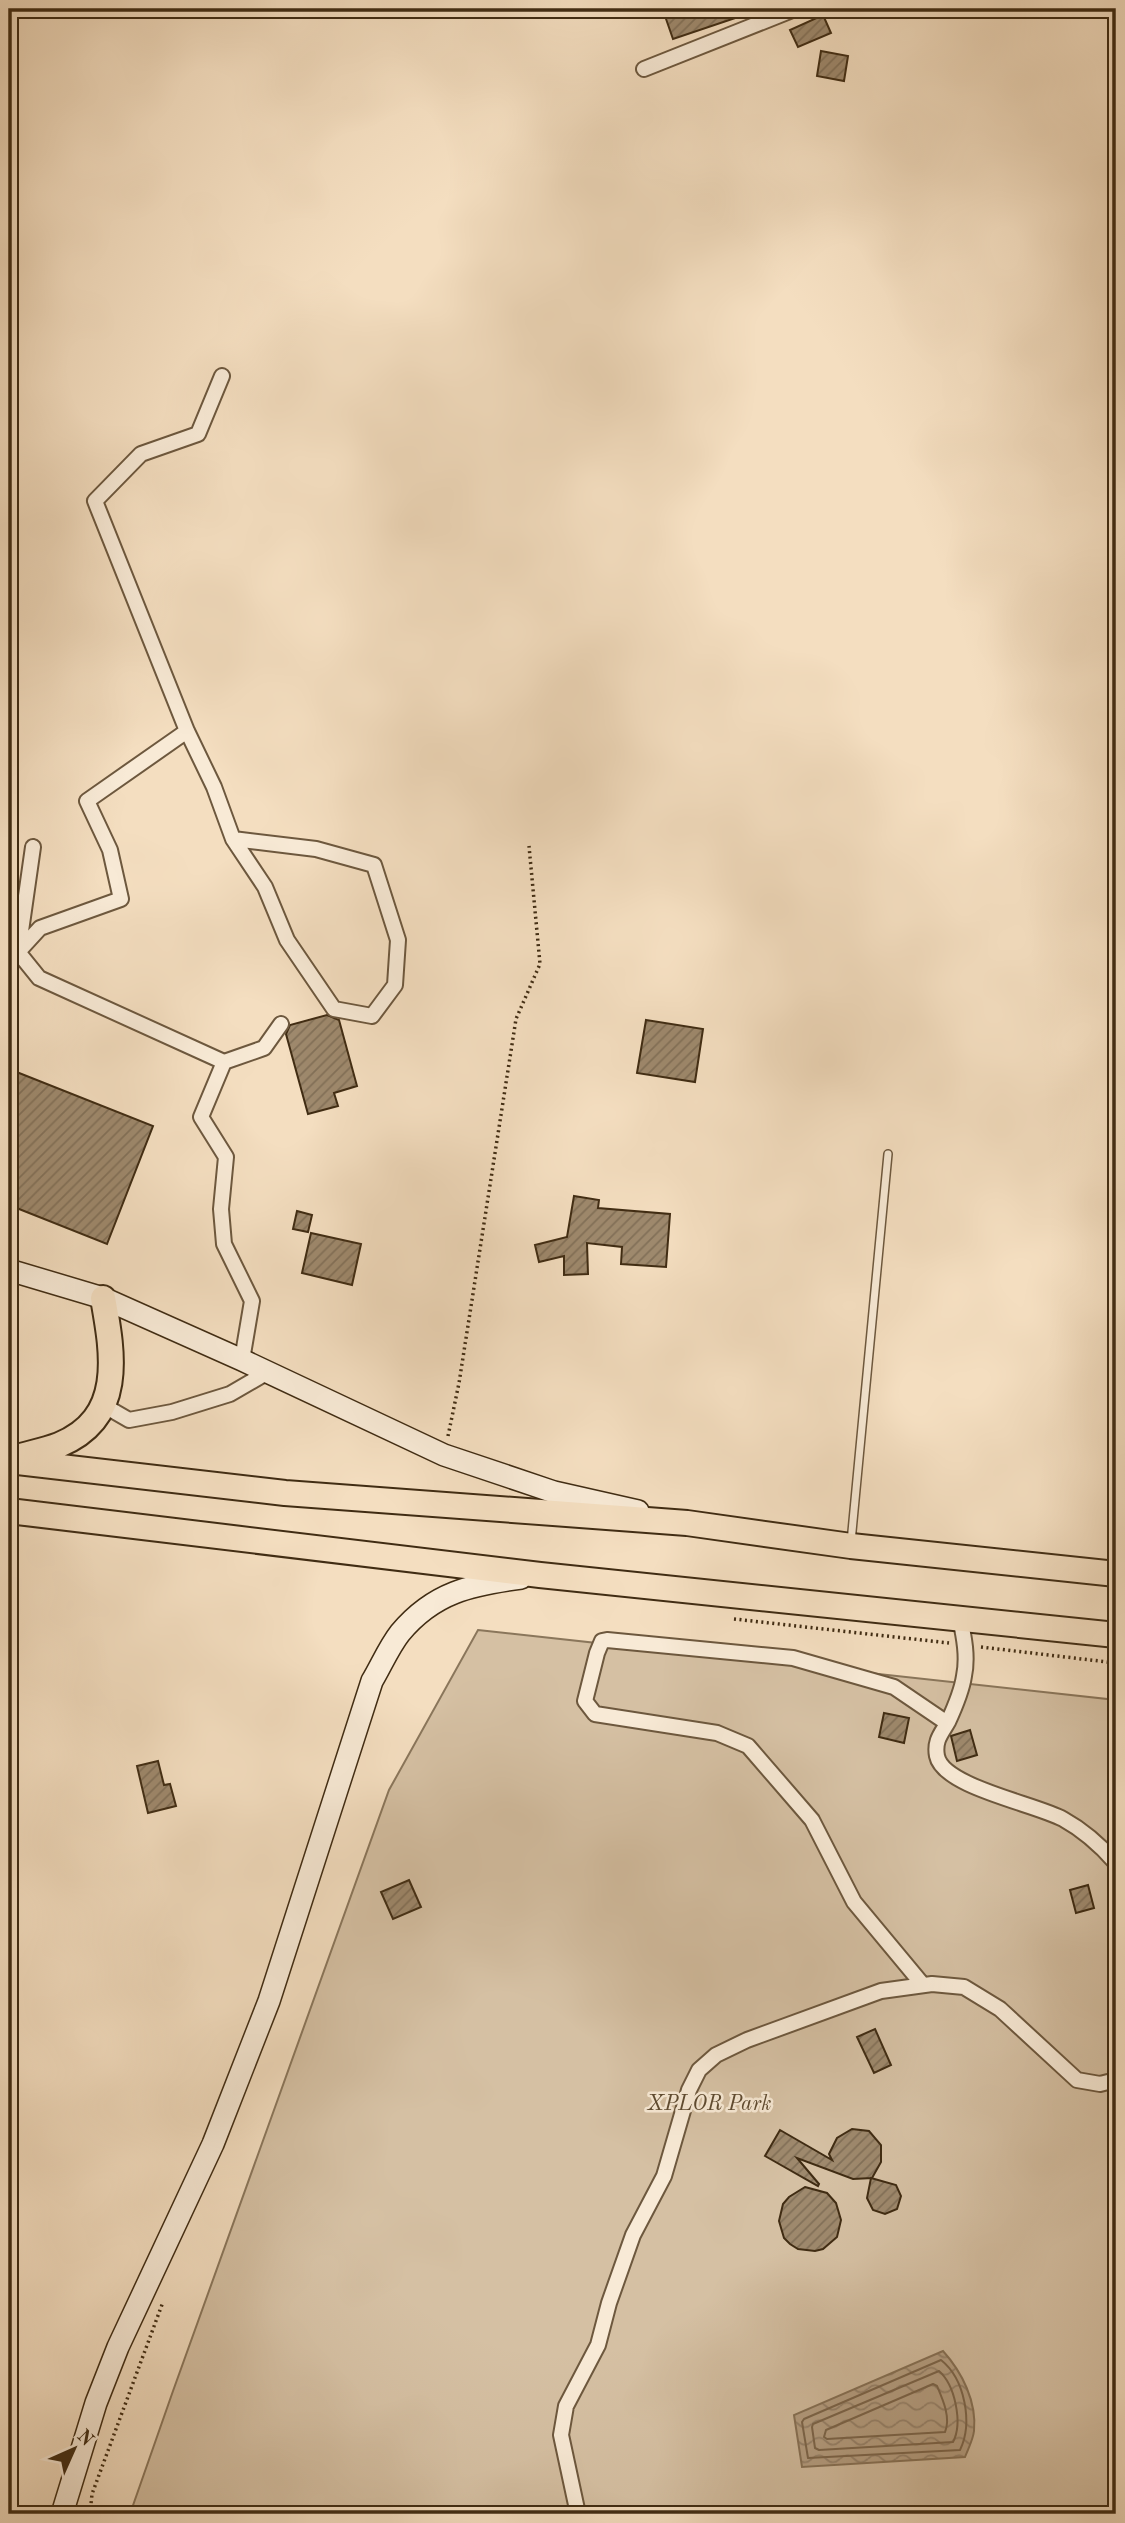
<svg xmlns="http://www.w3.org/2000/svg" width="1125" height="2523" viewBox="0 0 1125 2523" font-family="'Old Standard TT',serif">
	<style>
		.green { fill: #d5c0a3; stroke: #8a765b; stroke-width: 2 }
		.water { fill: url(#water-waves); stroke: #877257; stroke-width: 2 }
		.lines { fill: none; stroke-linecap: round; stroke-linejoin: round }
		.shore { stroke: #7c664c; stroke-width: 2 }
		.building { fill: url(#building-hatch); stroke: #402c13; stroke-width: 2 }
		.service-casing { stroke: #6d583e; stroke-width: 10 }
		.minor-casing { stroke: #6d583e; stroke-width: 18 }
		.secondary-casing { stroke: #402c13; stroke-width: 24 }
		.trunk-casing { stroke: #402c13; stroke-width: 28 }
		.path { stroke: #402c13; stroke-width: 3.5; stroke-dasharray: 2 3.5; stroke-linecap: butt }
		.service { stroke: #f8ead6; stroke-width: 7 }
		.minor { stroke: #f8ead6; stroke-width: 14 }
		.secondary { stroke: #f8ead6; stroke-width: 21 }
		.trunk { stroke: #f4dec0; stroke-width: 24 }
		.labels { text-anchor: middle; dominant-baseline: central; stroke-width: 5; stroke-linejoin: round; paint-order: stroke }
		.park-label { font-size: 21px; font-style: italic; fill: #5e4a30; stroke: #f8ead6 }
	</style>
	<defs>
		<pattern id="water-waves" width="16" height="10" patternUnits="userSpaceOnUse" patternTransform="scale(1.75)"><rect width="16" height="10" fill="#b7a185"/><path d="M0 5q4-4 8 0t8 0" fill="none" stroke="#96836c"/></pattern>
		<pattern id="building-hatch" width="6" height="6" patternUnits="userSpaceOnUse" patternTransform="scale(1.75)"><rect width="6" height="6" fill="#9e896d"/><path d="M-1 1l2-2M0 6l6-6M5 7l2-2" fill="none" stroke="#827058"/></pattern>
	</defs>
	<rect width="100%" height="100%" fill="#f4dec0"/>
	<filter id="stains"><feTurbulence type="fractalNoise" baseFrequency=".00286" numOctaves="4"/><feColorMatrix values="0 0 0 0 .2 0 0 0 0 .09 0 0 0 0 .02 0 0 0 .5 -.17"/></filter>
	<radialGradient id="worn" r=".72"><stop offset=".6" stop-color="#630" stop-opacity="0"/><stop offset="1" stop-color="#630" stop-opacity=".3"/></radialGradient>
	<!-- green -->
	<path class="green" d="M478 1630 1116 1700V2514H130L173 2391 389 1790Z"/>
	<!-- water -->
	<path class="water" d="M943 2351C962 2372 977 2402 974 2431 973 2440 968 2449 965 2457L802 2467 794 2415Z"/>
	<g class="lines">
		<!-- shore -->
		<path class="shore" d="M941 2360C965 2379 973 2423 960 2450L808 2458 802 2422 804 2419Z
			M939 2371C955 2385 963 2423 953 2442L819 2450 815 2448 812 2427 813 2424Z
			M933 2384 937 2386C943 2400 951 2418 945 2432L827 2439 824 2437 826 2430Z"/>
	</g>
	<!-- building -->
	<path class="building" d="M689 9H759V10L673 39 665 16Z
		M823 15 831 33 798 47 790 30Z
		M821 51 848 56 844 81 817 76Z
		M327 1015 339 1020 357 1086 334 1093 338 1106 308 1114 286 1034 290 1025Z
		M646 1020 703 1029 695 1082 637 1073Z
		M9 1069 153 1126 107 1244 9 1205Z
		M574 1196 599 1200 598 1208 670 1214 666 1267 621 1264 622 1247 587 1243 588 1274 564 1275V1256L539 1262 535 1245 567 1237Z
		M297 1211 312 1215 308 1232 293 1229Z
		M311 1233 361 1244 352 1285 302 1273Z
		M884 1713 909 1718 904 1743 879 1737Z
		M970 1730 977 1755 957 1761 951 1736Z
		M158 1761 164 1785 170 1784 176 1806 148 1813 137 1766Z
		M409 1880 421 1907 393 1919 381 1892Z
		M1088 1885 1094 1908 1076 1913 1070 1890Z
		M875 2029 891 2065 874 2073 857 2037Z
		M852 2129 869 2131 881 2145V2162L872 2178 853 2179 797 2158 819 2184 818 2186 765 2156 780 2130 832 2160 829 2154 837 2138Z
		M871 2178 896 2185 901 2196 897 2209 885 2214 873 2210 867 2198Z
		M805 2187 827 2193 836 2203 841 2220 837 2237 823 2249 815 2251 798 2249 790 2244 784 2238 779 2221 783 2204 789 2197Z"/>
	<g class="lines">
		<!-- service casing -->
		<g class="service-casing">
			<path id="service" d="M851 1542 888 1154"/>
		</g>
		<!-- minor casing -->
		<g class="minor-casing">
			<path id="minor" d="M644 69 795 9
				M222 376 198 434 141 454 95 501 187 731 214 787 233 839 265 887 287 940 334 1009 372 1016 395 985 398 940 374 865 316 849 233 839
				M187 731 87 801 110 850 121 899 40 928 18 952 39 978 224 1062 264 1048 281 1024
				M18 952 33 847
				M224 1062 201 1117 226 1157 221 1209 224 1244 252 1301 242 1360
				M103 1405 129 1420 172 1412 230 1394 268 1372
				M960 1618C964 1637 968 1657 964 1676 962 1690 954 1709 948 1722 942 1733 934 1740 937 1756 943 1787 1036 1804 1063 1819 1083 1830 1101 1846 1116 1863
				M923 1985 854 1902 812 1820 748 1746 717 1733 595 1714 585 1701 597 1653 602 1641 607 1640 793 1658 894 1687 947 1723
				M578 2514 561 2435 566 2406 598 2345 609 2303 633 2235 664 2176 689 2090 699 2070 716 2055 747 2040 881 1991 932 1984 964 1987 1000 2009 1077 2080 1100 2084 1116 2080"/>
		</g>
		<!-- secondary casing -->
		<g class="secondary-casing">
			<path id="secondary" d="M9 1270 103 1298 242 1360 444 1455 554 1492 638 1511
				M62 2514 96 2403 118 2347 213 2144 269 2001 372 1681C381 1666 389 1647 400 1633 434 1592 471 1585 521 1578"/>
		</g>
		<!-- trunk casing -->
		<g class="trunk-casing">
			<path id="trunk" d="M17 1457C31 1453 46 1450 59 1445 125 1418 113 1354 103 1298
				M9 1461 285 1493 687 1523 851 1546 1116 1574
				M9 1511 540 1575 1116 1635"/>
		</g>
		<!-- path -->
		<path class="path" d="M448 1436 459 1383 516 1019 540 964 529 846
			M734 1619 949 1643
			M981 1647 1116 1663
			M90 2514 92 2494 163 2302"/>
		<!-- service -->
		<use href="#service" class="service"/>
		<!-- minor -->
		<use href="#minor" class="minor"/>
		<!-- secondary -->
		<use href="#secondary" class="secondary"/>
		<!-- trunk -->
		<use href="#trunk" class="trunk"/>
	</g>
	<g class="labels">
		<!-- park labels -->
		<g class="park-label">
			<text x="709" y="2104">XPLOR Park</text>
		</g>
	</g>
	<!-- margin -->
	<rect width="1125" height="2523" fill="none" stroke="#f4dec0" stroke-width="35"/>
	<rect x="10" y="10" width="1104" height="2502" fill="none" stroke="#402c13" stroke-width="3.5"/>
	<rect x="18" y="18" width="1090" height="2488" fill="none" stroke="#402c13" stroke-width="2"/>
	<!-- north arrow -->
	<g transform="translate(74 2449) rotate(45)" stroke="#f8ead6" stroke-width="5" paint-order="stroke">
	<path d="M0-5L12 26L0 18L-12 26Z" fill="#402c13"/>
	<text y="-10" font-size="19" font-weight="bold" text-anchor="middle" fill="#402c13">N</text>
	</g>
	<rect width="100%" height="100%" filter="url(#stains)"/>
	<rect width="100%" height="100%" fill="url(#worn)"/>
</svg>
